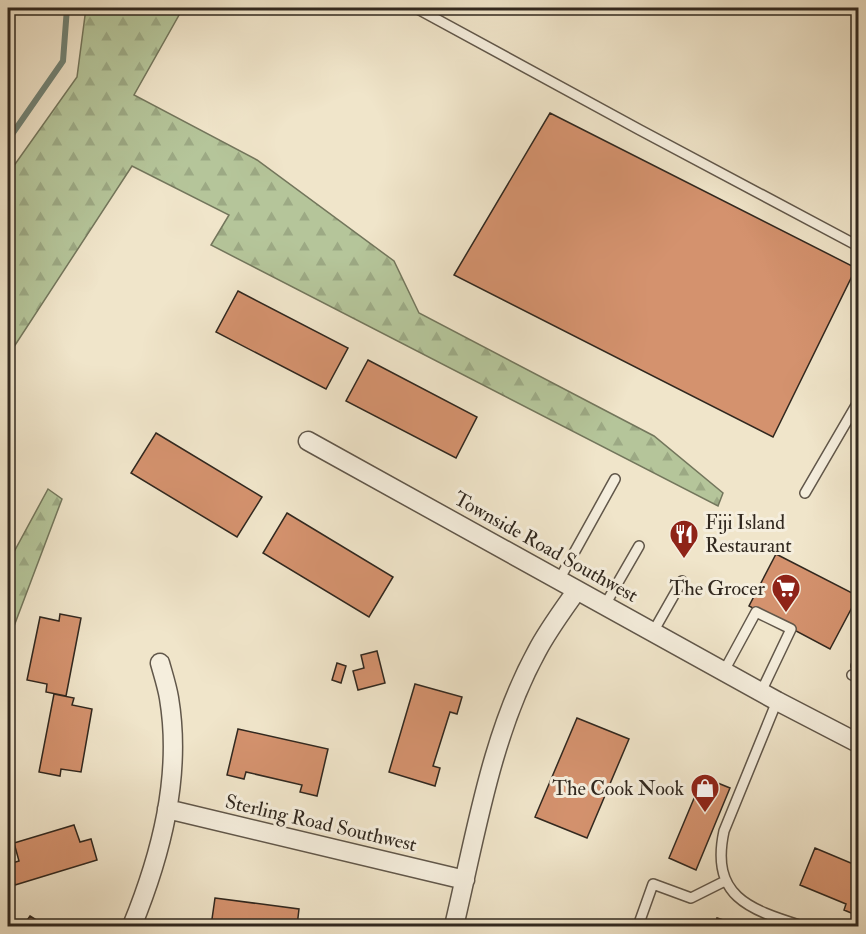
<svg xmlns="http://www.w3.org/2000/svg" width="866" height="934" viewBox="0 0 866 934" font-family="'IM FELL Double Pica',serif">
	<style>
		.forest { fill: url(#forest-firs); stroke: #73765c; stroke-width: 1.5 }
		.lines { fill: none; stroke-linecap: round; stroke-linejoin: round }
		.stream { stroke: #718376; stroke-width: 6 }
		.building { fill: #d4926e; stroke: #31281f; stroke-width: 1.5 }
		.service-casing { stroke: #61574a; stroke-width: 12 }
		.minor-casing { stroke: #61574a; stroke-width: 21 }
		.service { stroke: #f5eedd; stroke-width: 9 }
		.minor { stroke: #f5eedd; stroke-width: 18 }
		.labels { text-anchor: middle; dominant-baseline: central; stroke-width: 6; stroke-linejoin: round; paint-order: stroke }
		.poi-label { font-size: 20px; fill: #31281f; stroke: #f5eedd; text-anchor: end }
		.street-label { font-size: 20px; fill: #31281f; stroke: #f5eedd }
	</style>
	<defs>
		<pattern id="forest-firs" width="22" height="20" patternUnits="userSpaceOnUse" patternTransform="scale(1.5)"><rect width="22" height="20" fill="#b5c59a"/><path d="M5 1l3.5 6h-7zM16 11l3.5 6h-7z" fill="#9ca984"/></pattern>
	</defs>
	<rect width="100%" height="100%" fill="#f0e5ca"/>
	<filter id="stains"><feTurbulence type="fractalNoise" baseFrequency=".00333" numOctaves="4"/><feColorMatrix values="0 0 0 0 .2 0 0 0 0 .09 0 0 0 0 .02 0 0 0 .5 -.17"/></filter>
	<radialGradient id="worn" r=".72"><stop offset=".6" stop-color="#630" stop-opacity="0"/><stop offset="1" stop-color="#630" stop-opacity=".3"/></radialGradient>
	<!-- forest -->
	<path class="forest" d="M86 8H183L134 95 257 160 394 261 419 313 654 436 723 493 718 506 211 245 229 215 132 166 8 356V174L77 77Z
		M48 489 62 499 8 642V563Z"/>
	<g class="lines">
		<!-- stream -->
		<path class="stream" d="M8 140 63 61 67 8"/>
	</g>
	<!-- building -->
	<path class="building" d="M550 113 856 268 773 437 454 275Z
		M238 291 348 348 326 389 216 332Z
		M368 360 477 417 456 458 346 401Z
		M156 433 262 497 237 537 131 473Z
		M287 513 393 577 369 617 263 553Z
		M776 554 858 596 830 649 749 606Z
		M60 614 81 618 66 696 46 692 47 684 27 680 40 617 59 621Z
		M377 651 385 683 358 690 353 671 364 668 361 655Z
		M337 663 346 666 341 683 332 680Z
		M415 684 462 697 457 714 450 712 433 766 440 768 435 786 389 772Z
		M54 694 74 698 72 705 92 709 81 772 61 769 60 776 39 772Z
		M577 718 629 739 587 838 535 817Z
		M238 729 328 749 317 796 300 792 302 785 246 772 244 779 227 775Z
		M703 777 730 788 696 870 669 858Z
		M74 825 80 842 91 839 97 860 15 885 9 864 19 861 14 843Z
		M815 848 858 866V908L856 915 844 910 846 904 800 885Z
		M215 898 299 909 297 926H211Z
		M30 916 46 926H23Z
		M717 918 743 926H714Z"/>
	<g class="lines">
		<!-- service casing -->
		<g class="service-casing">
			<path id="service" d="M416 8 640 130 858 246
				M805 493 858 402
				M559 580 615 479
				M605 605 639 546
				M653 632 682 581
				M856 666 858 667
				M724 671 756 612 791 629 761 692
				M852 675 858 678
				M777 701 724 831C710 896 748 909 802 926
				M638 926 653 884 691 898 725 881"/>
		</g>
		<!-- minor casing -->
		<g class="minor-casing">
			<path id="minor" d="M308 441 777 701 858 743
				M167 809 465 880
				M132 926C161 855 182 776 169 698 167 686 163 674 160 663
				M454 926C476 834 491 735 537 651 548 630 563 610 577 590"/>
		</g>
		<!-- service -->
		<use href="#service" class="service"/>
		<!-- minor -->
		<use href="#minor" class="minor"/>
	</g>
	<!-- icons -->
	<defs>
		<g id="restaurant-pin" transform="scale(1.5)"><path d="M0 17L-7.5 6A9.5 9.5 0 1 1 7.5 6Z" fill="#8f2418" stroke="#f5eedd"/><path d="M-5-6h1v4h1v-4h1v4h1v-4h1v5L-1.5 .5V6h-2V.5L-5-1ZM5-6V6H3V1.5H1.5Q1.5-4 5-6Z" fill="#fff"/></g>
		<g id="supermarket-pin" transform="scale(1.5)"><path d="M0 17L-7.5 6A9.5 9.5 0 1 1 7.5 6Z" fill="#8f2418" stroke="#f5eedd"/><path d="M-6-5.5h2.5l.6 2H6L4.5 2H-2.5L-4.4-4H-6ZM-1.5 3.2a1.3 1.3 0 1 0 .1 0ZM3 3.2a1.3 1.3 0 1 0 .1 0Z" fill="#fff"/></g>
		<g id="shop-pin" transform="scale(1.5)"><path d="M0 17L-7.5 6A9.5 9.5 0 1 1 7.5 6Z" fill="#8f2418" stroke="#f5eedd"/><path d="M-5-2.5h2.3a2.7 3.5 0 0 1 5.4 0H5L5.5 6h-11ZM-1.5-2.5h3a1.5 2.3 0 0 0-3 0Z" fill="#fff"/></g>
	</defs>
	<g fill-rule="evenodd">
		<use href="#restaurant-pin" x="684" y="534"/>
		<use href="#supermarket-pin" x="786" y="588"/>
		<use href="#shop-pin" x="705" y="788"/>
	</g>
	<g class="labels">
		<!-- poi labels -->
		<g class="poi-label">
			<text x="705" y="522" text-anchor="start">Fiji Island<tspan x="705" dy="23">Restaurant</tspan></text>
			<text x="765" y="588">The Grocer</text>
			<text x="684" y="788">The Cook Nook</text>
		</g>
		<!-- street labels -->
		<g class="street-label">
			<text transform="translate(546 547) rotate(29)">Townside Road Southwest</text>
			<text transform="translate(321 823) rotate(13)">Sterling Road Southwest</text>
		</g>
	</g>
	<!-- margin -->
	<rect width="866" height="934" fill="none" stroke="#f0e5ca" stroke-width="30"/>
	<rect x="9" y="9" width="848" height="916" fill="none" stroke="#31281f" stroke-width="3"/>
	<rect x="15" y="15" width="836" height="904" fill="none" stroke="#31281f" stroke-width="1.5"/>
	<rect width="100%" height="100%" filter="url(#stains)"/>
	<rect width="100%" height="100%" fill="url(#worn)"/>
</svg>
